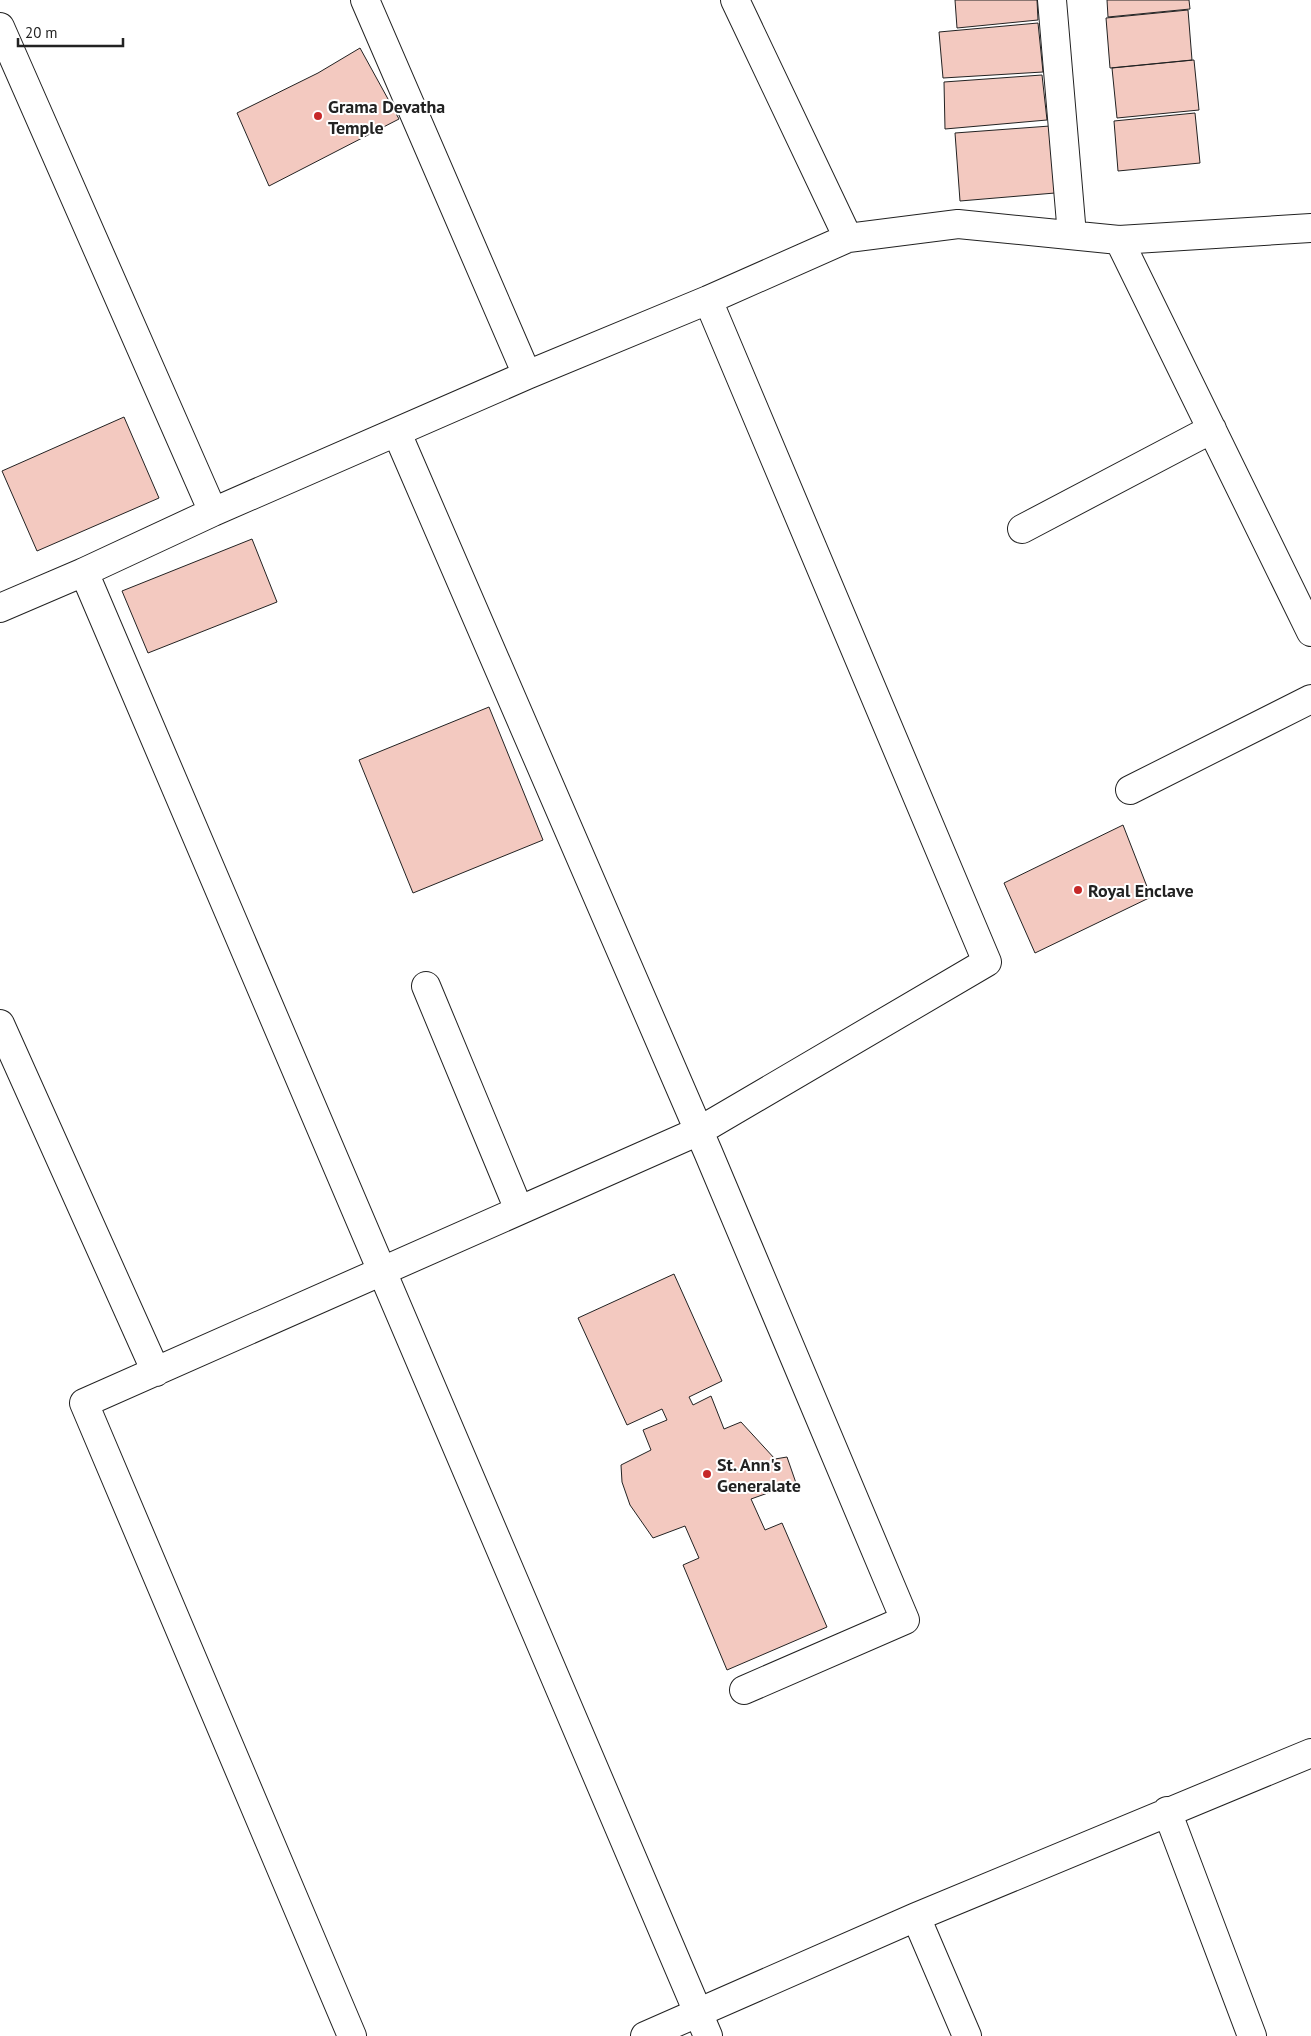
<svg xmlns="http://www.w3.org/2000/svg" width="1311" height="2036" viewBox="0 0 1311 2036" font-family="'PT Sans',sans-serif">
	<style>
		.building { fill: #f3c9c0; stroke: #222 }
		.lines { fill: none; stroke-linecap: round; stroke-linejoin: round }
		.minor-casing { stroke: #222; stroke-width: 30 }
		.minor { stroke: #fff; stroke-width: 28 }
		.poi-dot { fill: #c62828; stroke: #fff; stroke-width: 2 }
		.labels { text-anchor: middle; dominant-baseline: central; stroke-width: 4; stroke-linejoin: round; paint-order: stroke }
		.poi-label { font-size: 18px; font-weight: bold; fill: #222; stroke: #fff; text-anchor: start }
	</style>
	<rect width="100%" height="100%" fill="#fff"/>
	<!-- building -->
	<path class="building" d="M955 0H1037L1038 20 957 28Z
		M1107 0H1189L1190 9 1108 17Z
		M1188 10 1192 60 1110 68 1106 18Z
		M1038 23 1043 72 943 78 939 32Z
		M360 48 399 119 269 186 237 113 318 73Z
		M1194 60 1199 110 1117 118 1112 68Z
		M1042 75 1047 120 945 129 944 82Z
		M1195 113 1200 163 1118 171 1114 121Z
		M1050 126 1055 193 960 201 955 133Z
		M124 417 159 498 37 551 2 471Z
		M252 539 277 602 148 653 122 591Z
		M489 707 543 840 413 893 359 760Z
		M1123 825 1151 897 1035 953 1004 883Z
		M674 1274 722 1381 689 1397 693 1405 711 1396 724 1429 741 1422 775 1459 787 1457 796 1483 751 1499 765 1530 782 1523 827 1627 727 1670 683 1565 699 1558 685 1526 653 1538 630 1505 622 1482 621 1465 651 1450 643 1430 667 1420 662 1409 627 1425 578 1318Z"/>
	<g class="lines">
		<!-- minor casing -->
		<g class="minor-casing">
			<path id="minor" d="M365 0 527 375
				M735 0 848 238
				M1052 0 1072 235
				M0 27 213 512
				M1119 240 1311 632
				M397 433 708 1152 905 1620 744 1690
				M1022 529 1212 429
				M84 572 708 2036
				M0 608 84 572 213 512 527 375 708 300 848 238 958 224 1119 240 1311 228
				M1130 790 1311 699
				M426 986 519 1210
				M0 1024 156 1372
				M1167 1811 1252 2036
				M916 1917 967 2036
				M352 2036 84 1403 699 1131 987 962 708 300
				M645 2036 916 1917 1311 1753"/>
		</g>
		<!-- minor -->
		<use href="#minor" class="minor"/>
	</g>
	<!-- markers -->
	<g class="poi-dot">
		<circle cx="318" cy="116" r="5"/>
		<circle cx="1078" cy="890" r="5"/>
		<circle cx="707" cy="1474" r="5"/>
	</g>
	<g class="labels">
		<!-- poi labels -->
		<g class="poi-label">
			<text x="328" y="106">Grama Devatha<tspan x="328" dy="21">Temple</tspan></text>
			<text x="1088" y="890">Royal Enclave</text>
			<text x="717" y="1464">St. Ann's<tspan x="717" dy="21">Generalate</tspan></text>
		</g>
	</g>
	<!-- scale -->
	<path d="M18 38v8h105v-8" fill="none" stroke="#222222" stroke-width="2.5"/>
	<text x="25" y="38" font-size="15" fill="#222222" stroke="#ffffff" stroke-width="4" paint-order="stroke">20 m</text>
</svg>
